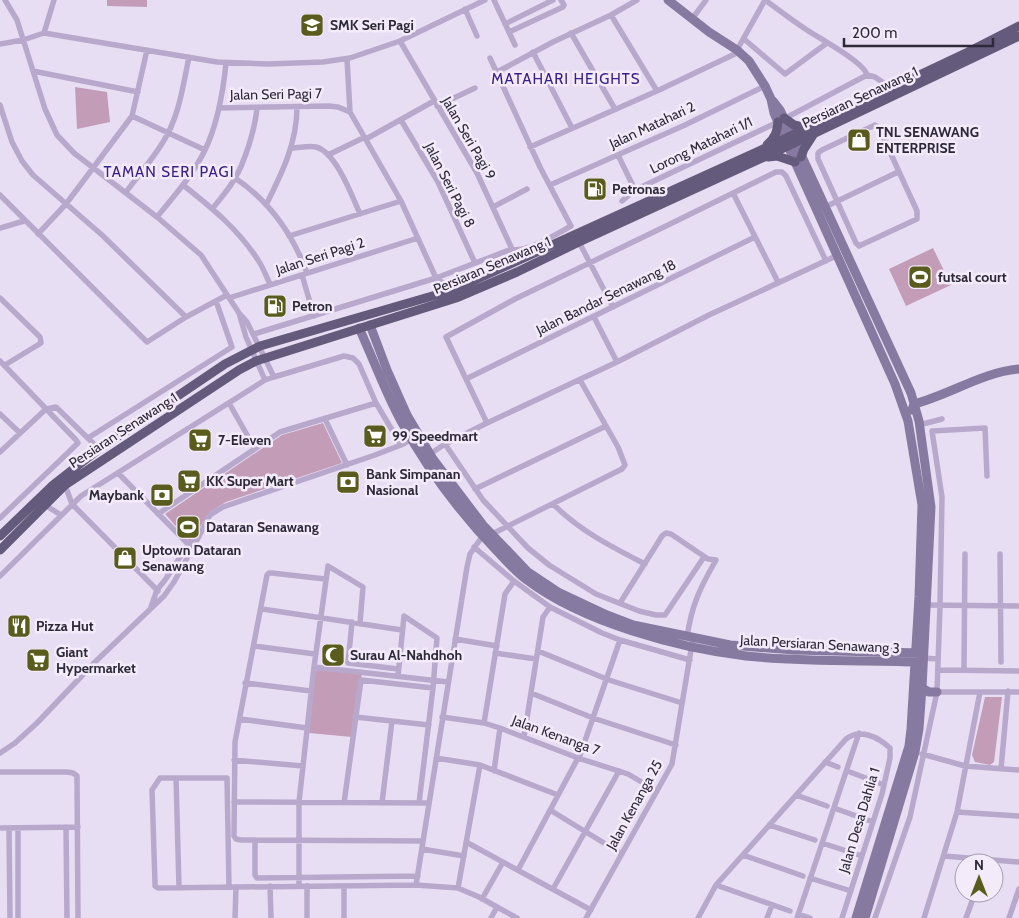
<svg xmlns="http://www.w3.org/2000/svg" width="1019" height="918" viewBox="0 0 1019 918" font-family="Cabin,sans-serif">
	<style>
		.green { fill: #c39db7 }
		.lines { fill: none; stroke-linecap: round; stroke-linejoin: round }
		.street { stroke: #b8a9cc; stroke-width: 5.5 }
		.secondary { stroke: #877aa0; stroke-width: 9 }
		.primary { stroke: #645a7b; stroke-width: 9 }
		.labels { text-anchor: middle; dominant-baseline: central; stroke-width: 5; stroke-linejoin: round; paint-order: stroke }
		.poi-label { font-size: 14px; font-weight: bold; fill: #2e2939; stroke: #f3ebfa; text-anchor: start }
		.street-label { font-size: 14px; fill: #2e2939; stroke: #f3ebfa }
		.neighbourhood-label { font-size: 15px; letter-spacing: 1px; fill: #36208a; stroke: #f3ebfa }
	</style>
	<rect width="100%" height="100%" fill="#e8def3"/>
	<!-- green -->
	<path class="green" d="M107 0H147V7L107 6Z
		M75 87 107 92 110 122 77 129Z
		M933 248 951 285 906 306 889 269Z
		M323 423 342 463 226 502 210 512 190 542 165 514 282 435Z
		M315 668 362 673 352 737 309 733Z
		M985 697H1002L994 762 990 765 975 762 972 755Z"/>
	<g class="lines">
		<!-- street -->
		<path class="street" d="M5 0 17 20 45 109 57 135 74 153 157 217 201 255 239 313 247 322 274 377
			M494 0 515 45
			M765 0C779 10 793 21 807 30 820 39 864 62 867 75
			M465 9 477 36
			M611 15 657 91
			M692 19 706 0
			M505 24 553 0
			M509 32 563 7 564 5 561 0
			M44 33 54 0
			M571 33 615 109
			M744 39 785 74 827 43
			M400 41 477 173 512 249
			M0 44 23 40 44 33 217 62 268 64 323 62 350 58 400 41 485 0
			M737 50 765 0
			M533 52 572 128
			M347 59 350 112
			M33 71 138 92
			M497 72 553 42 611 15 637 0
			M867 75 875 77 891 88
			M0 105 12 142 22 161 33 175 102 235 186 317
			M437 106 475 88
			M219 108 329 106 338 107 350 112 401 201 436 278 453 290
			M132 116 205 150
			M401 120 438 182 475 263
			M875 125 879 128 917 211V219L859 246 856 243 818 159V153L822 150Z
			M366 139 434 101
			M530 147 657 91 739 52
			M292 148C299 148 309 145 316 147 336 152 352 196 360 214
			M328 155 365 137
			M618 155 635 190
			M235 178C269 201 293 235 307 273
			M183 185C211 207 238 229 258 260 263 267 266 276 270 284
			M550 185 685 125 765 86
			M126 192C138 176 152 160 163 142 179 117 183 86 189 57
			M733 193 778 282
			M0 195 147 342 186 317 227 295
			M622 201 635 190 778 122 867 75
			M266 205C282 173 297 143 297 107
			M493 207 527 189
			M213 208C220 199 228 190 234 180 245 162 255 129 257 108
			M823 208 898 172
			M157 217C174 196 193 175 205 150 218 123 223 93 226 63
			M0 228 24 221
			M38 234 66 204 132 116 147 50
			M289 236 401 201
			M579 242 613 307
			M302 275 314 316
			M0 298 40 337 41 343 5 365
			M229 298 418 238
			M239 313 246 337 265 380
			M594 317 617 362
			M254 334 436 278 512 249C525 254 558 233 571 226L540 167 490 58
			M0 361 76 440 78 443 0 518
			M466 379 755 237
			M229 403 255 449
			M0 414 20 433
			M325 419 347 465
			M487 423 446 337 515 299 666 226 776 172H782L786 176 826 261
			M919 425 942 419
			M88 438 232 347 216 301
			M445 444 483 500 528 548 549 565 596 594 639 611 656 615H665L704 557
			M0 452 46 409 56 407 99 449
			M430 454 445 444 487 423 617 362 709 315 836 256
			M118 473 190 546
			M65 485 72 504 158 591
			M475 489 606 426
			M553 504C580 531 612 547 645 564
			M45 505 61 515
			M158 514 280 432 376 403
			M492 534 622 469 625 465 618 447 580 380
			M474 547 514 581 550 607 602 633 620 640 690 660
			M1000 554 1001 662
			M0 576 81 496 265 380 274 377 344 356 353 358 359 364 376 403 401 445
			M325 579 272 573H269L267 575 235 742 234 836 236 839 241 840 423 841
			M620 603 662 536 666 533 671 534 708 559 716 560C700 588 692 604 687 637
			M926 605 1019 606
			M151 607 157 590 165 580 188 545 197 540 210 515 223 507 375 455 401 445 414 438
			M262 609 402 630
			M352 622 348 663 398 669
			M455 639 497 646
			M254 646 315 654
			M538 651 609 680 682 703
			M495 653 536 659
			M923 658 938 659
			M314 667 448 682
			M938 670 1019 671
			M964 670 965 554
			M398 676 404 616 437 638 433 688 419 803
			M245 683 311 691
			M937 692H1019
			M531 693 593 718 676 745
			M355 717 429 725
			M442 717 484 723 500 728 578 758 628 774 657 791
			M240 719 307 728
			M484 723 505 594 514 581
			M524 737 543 617 550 607
			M0 753 15 743 37 723 95 662 164 596 174 582 197 540
			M922 754 965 766 1019 770
			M436 758 480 765 558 795
			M579 758 620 640
			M234 760 303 766
			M825 762 838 767
			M1001 769 1008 691
			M494 771 500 728
			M0 772H67L73 773 77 776 78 918
			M850 772 884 785
			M176 778 179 887
			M796 795 827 806
			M234 802 429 803
			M344 803 361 680 433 688
			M382 803 392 721
			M834 808 873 822
			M550 810 622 854
			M957 812 1019 816
			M769 825 815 840
			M66 827 67 918
			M0 828 78 827
			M9 828 10 918
			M255 840V875L257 878 418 876
			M466 842 591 910
			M822 843 862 856
			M422 849 464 856
			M743 855 803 876
			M944 856 1019 862
			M518 870 578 758
			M810 878 851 891
			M416 885 467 567 470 554 484 534
			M716 885 790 911
			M229 886 227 778H160L152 790 155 883V886L158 888 416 885 458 888 479 897 517 918
			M270 886 271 918
			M299 886V802L314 667 328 566 363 587 360 623
			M344 886V918
			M458 888 480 765
			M553 889 619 771
			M482 899 503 862
			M798 914 810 918
			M18 918V828
			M235 918 236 887
			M307 918V886
			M491 918 497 907
			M586 918 672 764 693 638
			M698 918 716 885 846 739C860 728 878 737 890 748V758L882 794 842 918
			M767 918 772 905
			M797 918 859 733
			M875 918 910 817 937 692 940 606 942 497 932 431 985 428 987 476
			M924 918 957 812 980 692
			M966 918 975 893
			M1009 918 1019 889"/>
		<!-- secondary -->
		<path class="secondary" d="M668 0 709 32 737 50 749 61 765 86 771 99 774 113 795 162 895 384 908 421 922 505 919 597 911 729 909 746 856 918
			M773 101 780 110 792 135 911 393 919 421 931 507 922 688 919 729 915 752 865 918
			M370 325 387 370 407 415 433 459 483 525 528 572 558 592 607 615 633 625 730 645 795 650 921 653
			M359 328C373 358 385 392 401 421 427 468 460 513 497 551 506 561 516 572 527 580 582 622 678 648 746 656 804 662 862 660 920 662
			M912 410 914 404C949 395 983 372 1019 369
			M922 688 929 692H937"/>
		<!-- primary -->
		<path class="primary" d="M784 118 794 125 807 128
			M767 145C775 138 777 132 778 122
			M768 157 777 156 795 162
			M801 157 804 149 813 135
			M0 536 53 485 99 449 225 364 260 346 453 290 761 150 968 52 1019 26
			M0 550 65 485 239 370 256 361 456 298 517 272 579 242 788 146 1019 36"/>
	</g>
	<!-- icons -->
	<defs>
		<g id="school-square" transform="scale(1.25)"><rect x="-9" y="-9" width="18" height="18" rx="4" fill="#5a5c1d" stroke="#f3ebfa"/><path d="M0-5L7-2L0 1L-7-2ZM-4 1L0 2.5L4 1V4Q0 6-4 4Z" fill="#fff"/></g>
		<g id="shop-square" transform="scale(1.25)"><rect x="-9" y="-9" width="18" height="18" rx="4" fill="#5a5c1d" stroke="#f3ebfa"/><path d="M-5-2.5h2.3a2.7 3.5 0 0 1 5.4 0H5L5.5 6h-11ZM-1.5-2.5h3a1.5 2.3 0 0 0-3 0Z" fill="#fff"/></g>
		<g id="fuel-square" transform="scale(1.25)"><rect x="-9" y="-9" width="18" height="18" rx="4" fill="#5a5c1d" stroke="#f3ebfa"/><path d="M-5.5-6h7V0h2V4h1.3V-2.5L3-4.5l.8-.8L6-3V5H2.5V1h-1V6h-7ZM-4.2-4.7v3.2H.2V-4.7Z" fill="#fff"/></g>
		<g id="stadium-square" transform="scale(1.25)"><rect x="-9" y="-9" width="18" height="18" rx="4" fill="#5a5c1d" stroke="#f3ebfa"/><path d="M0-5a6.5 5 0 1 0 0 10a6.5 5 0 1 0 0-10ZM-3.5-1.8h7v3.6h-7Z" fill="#fff"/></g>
		<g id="supermarket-square" transform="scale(1.25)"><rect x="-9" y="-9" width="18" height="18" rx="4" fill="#5a5c1d" stroke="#f3ebfa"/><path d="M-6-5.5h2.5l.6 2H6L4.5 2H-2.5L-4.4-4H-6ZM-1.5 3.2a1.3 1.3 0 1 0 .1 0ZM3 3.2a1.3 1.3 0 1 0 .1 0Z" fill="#fff"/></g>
		<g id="bank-square" transform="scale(1.25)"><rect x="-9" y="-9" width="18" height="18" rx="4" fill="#5a5c1d" stroke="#f3ebfa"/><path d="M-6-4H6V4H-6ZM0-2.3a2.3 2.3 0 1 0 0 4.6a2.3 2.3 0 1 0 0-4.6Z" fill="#fff"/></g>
		<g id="restaurant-square" transform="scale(1.25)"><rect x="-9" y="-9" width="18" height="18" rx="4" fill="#5a5c1d" stroke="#f3ebfa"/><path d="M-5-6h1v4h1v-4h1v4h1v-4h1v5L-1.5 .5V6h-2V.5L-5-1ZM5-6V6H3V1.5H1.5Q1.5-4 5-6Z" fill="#fff"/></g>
		<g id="mosque-square" transform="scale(1.25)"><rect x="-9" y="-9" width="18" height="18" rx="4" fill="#5a5c1d" stroke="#f3ebfa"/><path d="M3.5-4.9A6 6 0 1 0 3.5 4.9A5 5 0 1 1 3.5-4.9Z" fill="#fff"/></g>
	</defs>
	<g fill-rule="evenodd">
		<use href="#school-square" x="312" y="25"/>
		<use href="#shop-square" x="859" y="140"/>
		<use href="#fuel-square" x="595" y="189"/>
		<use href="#stadium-square" x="920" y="277"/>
		<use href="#fuel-square" x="275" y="306"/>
		<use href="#supermarket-square" x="375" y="436"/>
		<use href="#supermarket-square" x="200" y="440"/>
		<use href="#supermarket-square" x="189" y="481"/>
		<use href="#bank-square" x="348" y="482"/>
		<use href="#bank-square" x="162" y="495"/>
		<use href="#stadium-square" x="188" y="527"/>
		<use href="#shop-square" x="125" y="558"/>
		<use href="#restaurant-square" x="19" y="626"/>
		<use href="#mosque-square" x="333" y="655"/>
		<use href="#supermarket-square" x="38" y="660"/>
	</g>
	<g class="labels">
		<!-- poi labels -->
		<g class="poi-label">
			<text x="330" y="25">SMK Seri Pagi</text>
			<text x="876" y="132">TNL SENAWANG<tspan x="876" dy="16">ENTERPRISE</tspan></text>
			<text x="612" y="189">Petronas</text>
			<text x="938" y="277">futsal court</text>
			<text x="292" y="306">Petron</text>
			<text x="392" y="436">99 Speedmart</text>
			<text x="218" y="440">7-Eleven</text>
			<text x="366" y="474">Bank Simpanan<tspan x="366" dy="16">Nasional</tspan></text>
			<text x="206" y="481">KK Super Mart</text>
			<text x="144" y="495" text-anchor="end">Maybank</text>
			<text x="206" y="527">Dataran Senawang</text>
			<text x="142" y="550">Uptown Dataran<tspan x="142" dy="16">Senawang</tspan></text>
			<text x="36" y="626">Pizza Hut</text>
			<text x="56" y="652">Giant<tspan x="56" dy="16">Hypermarket</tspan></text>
			<text x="350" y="655">Surau Al-Nahdhoh</text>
		</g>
		<!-- street labels -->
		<g class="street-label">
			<text transform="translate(276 94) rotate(-1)">Jalan Seri Pagi 7</text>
			<text transform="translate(860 97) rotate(-25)">Persiaran Senawang 1</text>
			<text transform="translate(652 125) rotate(-25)">Jalan Matahari 2</text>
			<text transform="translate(469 138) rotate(60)">Jalan Seri Pagi 9</text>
			<text transform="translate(701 145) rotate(-26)">Lorong Matahari 1/1</text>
			<text transform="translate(450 185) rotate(63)">Jalan Seri Pagi 8</text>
			<text transform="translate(320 256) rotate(-18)">Jalan Seri Pagi 2</text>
			<text transform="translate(492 265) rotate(-23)">Persiaran Senawang 1</text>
			<text transform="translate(606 297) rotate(-26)">Jalan Bandar Senawang 18</text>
			<text transform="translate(123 430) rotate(-33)">Persiaran Senawang 1</text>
			<text transform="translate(820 644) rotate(3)">Jalan Persiaran Senawang 3</text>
			<text transform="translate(556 735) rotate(20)">Jalan Kenanga 7</text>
			<text transform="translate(634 805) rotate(-61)">Jalan Kenanga 25</text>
			<text transform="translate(859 820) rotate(-73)">Jalan Desa Dahlia 1</text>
		</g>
		<!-- neighbourhood labels -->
		<g class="neighbourhood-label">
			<text x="566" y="79">MATAHARI HEIGHTS</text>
			<text x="169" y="172">TAMAN SERI PAGI</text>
		</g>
	</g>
	<!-- north arrow -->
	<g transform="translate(979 878)"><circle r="24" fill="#f3ebfa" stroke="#a49dad"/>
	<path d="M0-4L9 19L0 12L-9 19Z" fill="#5a5c1d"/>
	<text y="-8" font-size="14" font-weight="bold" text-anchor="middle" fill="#2e2939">N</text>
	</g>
	<!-- scale -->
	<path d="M844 38v8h149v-8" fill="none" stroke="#2e2939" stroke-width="2.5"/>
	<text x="852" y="38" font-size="15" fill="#2e2939" stroke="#f3ebfa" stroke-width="4" paint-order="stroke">200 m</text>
</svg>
